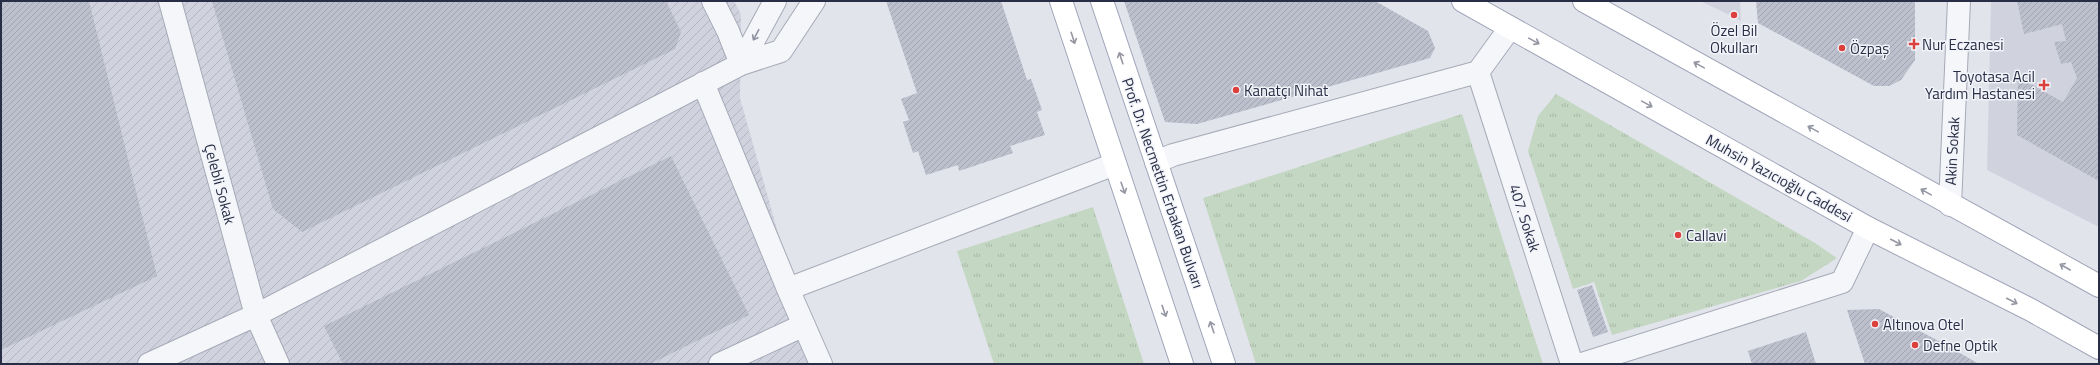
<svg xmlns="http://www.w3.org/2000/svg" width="2100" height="365" viewBox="0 0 2100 365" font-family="'Titillium Web',sans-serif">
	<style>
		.built { fill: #d0d3de }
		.industrial { fill: url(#industrial-furrows) }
		.grass { fill: url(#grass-tufts) }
		.building { fill: url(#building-hatch) }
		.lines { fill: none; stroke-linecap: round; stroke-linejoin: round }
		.minor-casing { stroke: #a6aab7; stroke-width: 24 }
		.major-casing { stroke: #a0a6b9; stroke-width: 24 }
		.minor { stroke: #f5f6f9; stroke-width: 22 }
		.major { stroke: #fff; stroke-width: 22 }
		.oneway { stroke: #8e92a0 }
		.oneway2 { stroke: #9496a2 }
		.poi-dot { fill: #dc403c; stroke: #f2f4f9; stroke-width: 1.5 }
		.labels { text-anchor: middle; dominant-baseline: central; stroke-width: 3; stroke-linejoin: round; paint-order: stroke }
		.poi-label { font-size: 15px; fill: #282e46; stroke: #f2f4f9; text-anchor: start }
		.street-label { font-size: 15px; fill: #282e46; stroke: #f2f4f9 }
	</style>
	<defs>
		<pattern id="industrial-furrows" width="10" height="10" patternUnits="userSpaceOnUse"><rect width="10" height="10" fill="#d0d3de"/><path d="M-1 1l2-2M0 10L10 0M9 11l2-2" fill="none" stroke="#b3b5c0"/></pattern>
		<pattern id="grass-tufts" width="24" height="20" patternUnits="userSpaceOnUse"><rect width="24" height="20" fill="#c4d7c2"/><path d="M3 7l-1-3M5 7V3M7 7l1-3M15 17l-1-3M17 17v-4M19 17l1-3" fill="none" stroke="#a8b9a8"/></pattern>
		<pattern id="building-hatch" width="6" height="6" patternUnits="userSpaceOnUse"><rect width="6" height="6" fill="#bcbfcc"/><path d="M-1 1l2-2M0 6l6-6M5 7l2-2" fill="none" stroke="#a2a4b1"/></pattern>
	</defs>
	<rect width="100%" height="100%" fill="#e2e4ec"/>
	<!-- built -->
	<path class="built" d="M1700 1H1740L1741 21 1715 8Z
		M1991 1H2099V227L1987 170Z"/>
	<!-- industrial -->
	<path class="industrial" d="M1 1H734L741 14 740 98 804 325 821 364H1Z"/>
	<!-- grass -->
	<path class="grass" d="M1556 94 1815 243 1837 258 1801 281 1612 335 1594 282 1573 289 1528 151 1538 116Z
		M1462 114 1543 364H1256L1203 198Z
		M1093 207 1144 364H994L957 251Z"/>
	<!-- building -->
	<path class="building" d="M1 1H89L157 276 1 350Z
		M212 1H666L681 32 675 49 302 232 273 209Z
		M886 1H1001L1027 80 1031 79 1042 110 1037 112 1045 135 1010 146 1013 153 959 171 958 165 926 175 918 151 913 153 903 122 909 120 901 99 917 93Z
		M1124 1H1375L1428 31 1435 48 1430 58 1197 124 1165 122Z
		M1756 1H1915V60L1901 80 1889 86H1874L1758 23Z
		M2017 1H2099V181L2017 135 2018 77 2063 102 2077 78 2071 62 2061 64 2054 42 2066 41 2062 24 2024 34Z
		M671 156 749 315 650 364H343L324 326Z
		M1592 285 1608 332 1593 337 1577 290Z
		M1879 309 1946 345 1979 364H1865L1847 310Z
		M1806 332 1816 364H1752L1748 351Z"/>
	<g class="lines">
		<!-- minor casing -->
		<g class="minor-casing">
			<path id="minor" d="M170 1 256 315 278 364
				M775 1 741 64 781 51 814 1
				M1478 72 1572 364
				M703 83 788 289 821 364
				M1156 162 1173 155 1478 72 1510 28
				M1950 205 1959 1
				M788 289 1115 164
				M149 364 256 315 741 64 728 31 713 1
				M720 364 804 325
				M1582 364 1842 282 1868 228"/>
		</g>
		<!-- major casing -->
		<g class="major-casing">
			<path id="major" d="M1061 1 1182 364
				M1102 1 1224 364
				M1463 1 1868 228 2031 310 2099 348
				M1584 1 2099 286"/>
		</g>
		<!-- minor -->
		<use href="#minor" class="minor"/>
		<!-- major -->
		<use href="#major" class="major"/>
	</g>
	<!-- one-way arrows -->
	<defs><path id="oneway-shaft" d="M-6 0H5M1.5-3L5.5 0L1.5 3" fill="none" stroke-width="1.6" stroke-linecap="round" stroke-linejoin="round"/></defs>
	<use class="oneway" href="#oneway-shaft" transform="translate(756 35) rotate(118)"/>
	<g class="oneway2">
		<use href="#oneway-shaft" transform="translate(1073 38) rotate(72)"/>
		<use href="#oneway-shaft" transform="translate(1534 41) rotate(29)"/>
		<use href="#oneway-shaft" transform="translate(1121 58) rotate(-108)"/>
		<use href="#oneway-shaft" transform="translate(1699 65) rotate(-151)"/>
		<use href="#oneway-shaft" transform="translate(1647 104) rotate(29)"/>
		<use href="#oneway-shaft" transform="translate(1813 129) rotate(-151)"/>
		<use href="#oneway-shaft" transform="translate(1123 188) rotate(71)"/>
		<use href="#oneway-shaft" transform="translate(1926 192) rotate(-151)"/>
		<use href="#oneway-shaft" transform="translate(1896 242) rotate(27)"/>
		<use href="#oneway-shaft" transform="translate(2065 267) rotate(-150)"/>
		<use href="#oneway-shaft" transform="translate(2012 301) rotate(27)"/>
		<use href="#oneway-shaft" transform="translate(1164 311) rotate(71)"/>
		<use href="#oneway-shaft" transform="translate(1212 327) rotate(-109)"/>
	</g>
	<!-- markers -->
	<g class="poi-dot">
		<circle cx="1734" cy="15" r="4"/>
		<path d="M1912 38h4v4h4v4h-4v4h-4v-4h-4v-4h4z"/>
		<circle cx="1842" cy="48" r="4"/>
		<path d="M2042 79h4v4h4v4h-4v4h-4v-4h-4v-4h4z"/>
		<circle cx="1236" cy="90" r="4"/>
		<circle cx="1678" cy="235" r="4"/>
		<circle cx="1875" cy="324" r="4"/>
		<circle cx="1915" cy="345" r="4"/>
	</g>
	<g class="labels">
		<!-- poi labels -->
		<g class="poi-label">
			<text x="1734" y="30" text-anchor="middle">Özel Bil<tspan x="1734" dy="17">Okulları</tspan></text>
			<text x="1922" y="44">Nur Eczanesi</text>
			<text x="1850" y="48">Özpaş</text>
			<text x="2035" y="76" text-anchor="end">Toyotasa Acil<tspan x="2035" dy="17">Yardım Hastanesi</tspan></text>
			<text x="1244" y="90">Kanatçı Nihat</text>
			<text x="1686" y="235">Callavi</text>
			<text x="1883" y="324">Altınova Otel</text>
			<text x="1923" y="345">Defne Optik</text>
		</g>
		<!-- street labels -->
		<g class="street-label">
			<text transform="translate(1952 151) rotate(-87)">Akin Sokak</text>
			<text transform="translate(1779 178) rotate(29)">Muhsin Yazıcıoğlu Caddesi</text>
			<text transform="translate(1163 183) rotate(71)">Prof. Dr. Necmettin Erbakan Bulvarı</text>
			<text transform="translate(220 184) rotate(75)">Çelebli Sokak</text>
			<text transform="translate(1525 218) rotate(72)">407. Sokak</text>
		</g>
	</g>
	<!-- border -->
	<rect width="2100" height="365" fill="none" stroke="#282e46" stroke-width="4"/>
</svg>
